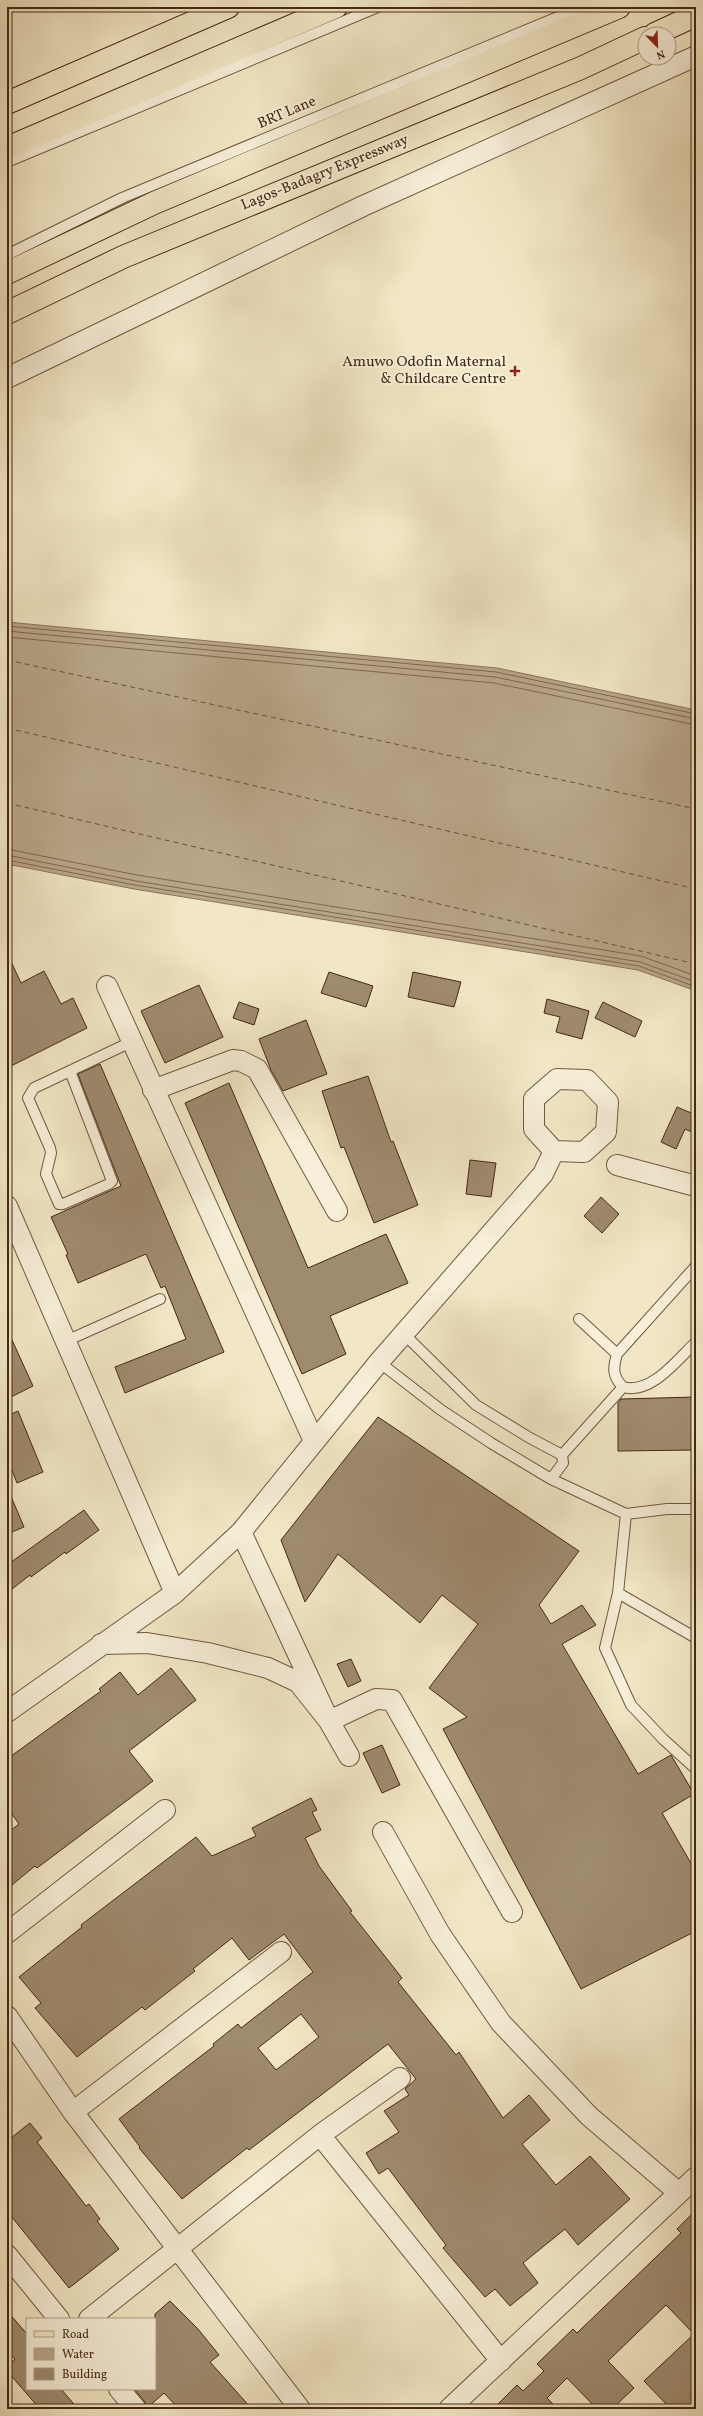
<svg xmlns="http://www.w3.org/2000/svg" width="703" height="2416" viewBox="0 0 703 2416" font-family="Vollkorn,serif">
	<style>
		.water { fill: #b8a689; stroke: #8a745a }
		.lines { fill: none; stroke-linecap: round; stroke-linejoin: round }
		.shore { stroke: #7f674e; stroke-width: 1 }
		.ferry { stroke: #684e37; stroke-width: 1; stroke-dasharray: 5 4; stroke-linecap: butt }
		.building { fill: #9f8b70; stroke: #462814; fill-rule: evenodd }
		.lane-casing { stroke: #715840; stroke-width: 12 }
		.street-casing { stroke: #715840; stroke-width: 22 }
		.primary-casing { stroke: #462814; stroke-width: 24 }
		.highway-casing { stroke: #462814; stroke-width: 24 }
		.lane { stroke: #f7efd9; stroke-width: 10 }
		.street { stroke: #f7efd9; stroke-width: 20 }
		.primary { stroke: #f2e7c5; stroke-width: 22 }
		.highway { stroke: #f2e7c5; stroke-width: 22 }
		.poi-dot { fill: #8f2418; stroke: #f7efd9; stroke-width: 1.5 }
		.labels { text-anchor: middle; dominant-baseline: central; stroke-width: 4; stroke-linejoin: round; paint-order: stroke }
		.street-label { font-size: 15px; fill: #462814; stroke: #f7efd9 }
		.poi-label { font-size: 15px; fill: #462814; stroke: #f7efd9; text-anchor: end }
	</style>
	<rect width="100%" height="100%" fill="#f2e7c5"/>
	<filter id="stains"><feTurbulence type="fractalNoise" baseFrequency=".005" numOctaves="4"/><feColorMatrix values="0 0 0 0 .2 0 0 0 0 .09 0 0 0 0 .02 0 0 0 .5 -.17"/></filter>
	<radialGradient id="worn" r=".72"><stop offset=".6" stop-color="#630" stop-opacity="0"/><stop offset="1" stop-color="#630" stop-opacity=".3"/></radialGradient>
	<!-- water -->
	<path class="water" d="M7 622 497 668 696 710V991L638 970 134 889 7 864Z"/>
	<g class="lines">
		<!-- shore -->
		<path class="shore" d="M7 626 496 672 696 714
			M7 631 495 677 696 719
			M7 637 494 683 696 725
			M7 849 137 875 641 956 696 976
			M7 855 136 881 640 962 696 982
			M7 860 135 885 639 966 696 987"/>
		<!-- ferry -->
		<path class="ferry" d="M7 660 696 809
			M7 728 696 889
			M7 803 696 964"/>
	</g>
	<!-- building -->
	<path class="building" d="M7 953 21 983 44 971 61 1004 73 998 87 1028 7 1068Z
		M329 972 373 986 366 1007 321 993Z
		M413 972 461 982 454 1007 408 997Z
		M199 985 223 1037 165 1063 141 1011Z
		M547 999 589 1011 582 1039 556 1032 560 1017 544 1013Z
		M239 1002 259 1009 254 1025 233 1018Z
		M603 1002 642 1021 635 1037 595 1018Z
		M306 1020 327 1074 283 1091 271 1070 259 1039Z
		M100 1064 224 1352 125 1393 115 1367 186 1339 165 1286 161 1288 146 1254 78 1283 66 1255 68 1254 51 1217 121 1186 78 1074Z
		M368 1076 391 1142 393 1141 418 1205 374 1223 344 1147 341 1148 322 1091Z
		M229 1083 308 1268 386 1234 408 1283 330 1316 346 1354 302 1374 185 1103Z
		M677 1107 696 1115V1134L685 1129 676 1149 661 1142Z
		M470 1160 496 1163 491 1197 466 1194Z
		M601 1197 619 1214 602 1233 584 1216Z
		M7 1329 33 1386 7 1399Z
		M696 1397V1450L618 1451V1403L621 1399Z
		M18 1411 43 1472 17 1483 7 1458V1416Z
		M378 1417 579 1551 539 1605 551 1624 582 1605 596 1625 562 1644 638 1774 671 1755 694 1794 662 1813 696 1872V1931L581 1989 443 1729 467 1717 429 1688 478 1624 442 1595 420 1623 338 1554 305 1602 281 1540Z
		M7 1487 24 1527 7 1534Z
		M84 1510 99 1530 66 1554 65 1552 31 1577 30 1575 7 1593V1565Z
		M351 1659 361 1681 348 1687 337 1664Z
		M171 1668 196 1700 129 1751 153 1781 37 1868 35 1866 7 1889V1833L19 1824 7 1807V1759L101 1691 99 1689 120 1672 138 1695Z
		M382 1745 400 1785 382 1793 363 1753Z
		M311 1798 317 1810 312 1812 321 1830 305 1838 319 1866 352 1911 350 1912 402 1978 398 1982 456 2055 459 2052 503 2118 529 2095 550 2120 522 2144 556 2185 590 2156 630 2199 578 2245 565 2229 523 2263 538 2283 510 2306 495 2289 485 2297 443 2248 446 2245 388 2168 379 2174 366 2153 399 2132 384 2111 409 2095 405 2089 416 2079 388 2044 249 2150 247 2148 182 2199 139 2148 140 2147 119 2119 214 2046 213 2044 238 2024 241 2028 313 1972 284 1934 249 1960 232 1938 193 1969 195 1971 145 2010 142 2007 77 2057 35 2008 41 2003 19 1977 82 1927 81 1925 196 1837 212 1856 256 1836 252 1828ZM301 2014 319 2037 276 2070 258 2048Z
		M30 2123 42 2138 37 2142 86 2206 89 2204 100 2219 97 2221 119 2249 69 2288 7 2211V2141Z
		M696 2210V2409H671L644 2381 694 2334 666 2305 608 2361 634 2388 612 2409H597L567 2378 547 2398 558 2409H493L517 2385 523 2391 544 2371 537 2364 573 2329 577 2333 626 2286 681 2233 677 2229Z
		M170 2301 198 2329 219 2355 210 2362 252 2409H179L164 2393 147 2408 145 2402 134 2389H155V2314Z
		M7 2311 27 2334V2389H61L78 2409H40L7 2371V2366L15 2359 7 2351Z"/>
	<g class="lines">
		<!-- lane casing -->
		<g class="lane-casing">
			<path id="lane" d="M7 162 378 7
				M7 255 122 198 582 7
				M70 1071 112 1181 109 1184 63 1204H59L46 1174 51 1153 50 1148 28 1098 34 1088 131 1042
				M696 1266 617 1354C613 1368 612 1376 623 1387 651 1395 677 1360 696 1342
				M579 1319 617 1354
				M404 1334 476 1405 530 1438 562 1455 563 1463 551 1479
				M66 1341 160 1299
				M379 1362 441 1410 491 1443 551 1479 626 1514 667 1509H696
				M562 1455 623 1387
				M626 1514 618 1593 605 1648 631 1705 663 1739 696 1769
				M618 1593 696 1638"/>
		</g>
		<!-- street casing -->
		<g class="street-casing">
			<path id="street" d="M7 378 363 206 696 56
				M107 986 314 1441
				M557 1079 587 1080 608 1102 606 1132 584 1152 554 1151 534 1129V1099Z
				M153 1090 233 1060 241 1061 257 1069 337 1211
				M617 1165 696 1186
				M7 1206 175 1593
				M241 1532 329 1721 349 1756
				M101 1644 147 1643 208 1653 268 1668 298 1682 329 1721 376 1699 392 1700 512 1912
				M7 1712 175 1593 241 1532 379 1362 543 1174 554 1151
				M383 1832 440 1934 501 2023 589 2116 679 2193
				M7 1933 165 1810
				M7 2016 73 2112 300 2409
				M73 2112 281 1952
				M320 2135 501 2361
				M7 2255 59 2319
				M89 2319 320 2135 400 2078
				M119 2389 136 2409
				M449 2409 696 2177"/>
		</g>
		<!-- primary casing -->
		<g class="primary-casing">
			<path id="primary" d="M655 34 696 15
				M7 103 228 7
				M7 313 123 257 581 68 645 38"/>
		</g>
		<!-- highway casing -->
		<g class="highway-casing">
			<path id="highway" d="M7 148 336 7
				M7 273 154 203 619 7"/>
		</g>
		<!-- lane -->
		<use href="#lane" class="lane"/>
		<!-- street -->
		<use href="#street" class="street"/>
		<!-- primary -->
		<use href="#primary" class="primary"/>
		<!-- highway -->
		<use href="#highway" class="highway"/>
	</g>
	<!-- markers -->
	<path class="poi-dot" d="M513 365h4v4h4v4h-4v4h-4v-4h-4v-4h4z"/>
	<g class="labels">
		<!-- street labels -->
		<g class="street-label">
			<text transform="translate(287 113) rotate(-23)">BRT Lane</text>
			<text transform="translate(325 173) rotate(-22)">Lagos-Badagry Expressway</text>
		</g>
		<!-- poi labels -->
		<g class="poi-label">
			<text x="506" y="362">Amuwo Odofin Maternal<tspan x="506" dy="17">&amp; Childcare Centre</tspan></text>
		</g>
	</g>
	<!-- margin -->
	<rect width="703" height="2416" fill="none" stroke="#f2e7c5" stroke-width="24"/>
	<rect x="8" y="8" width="687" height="2400" fill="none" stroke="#462814" stroke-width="2"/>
	<rect x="12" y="12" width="679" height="2392" fill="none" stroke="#462814"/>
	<!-- legend -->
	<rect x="26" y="2318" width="130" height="72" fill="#f7efd9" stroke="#b09f8a"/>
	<rect x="34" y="2331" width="20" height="6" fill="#f2e7c5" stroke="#b09f8a"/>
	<text x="62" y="2338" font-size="12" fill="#462814">Road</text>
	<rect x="34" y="2348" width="20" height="12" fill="#b8a689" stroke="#b09f8a"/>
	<text x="62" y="2358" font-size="12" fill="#462814">Water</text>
	<rect x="34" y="2368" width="20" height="12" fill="#9f8b70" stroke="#b09f8a"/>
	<text x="62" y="2378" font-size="12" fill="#462814">Building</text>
	<!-- north arrow -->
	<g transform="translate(657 46) rotate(157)"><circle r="19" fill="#f7efd9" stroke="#b09f8a"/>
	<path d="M0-3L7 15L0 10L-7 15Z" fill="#8f2418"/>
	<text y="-6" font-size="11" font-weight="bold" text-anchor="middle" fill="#462814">N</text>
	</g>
	<rect width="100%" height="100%" filter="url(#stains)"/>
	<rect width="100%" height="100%" fill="url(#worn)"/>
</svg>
